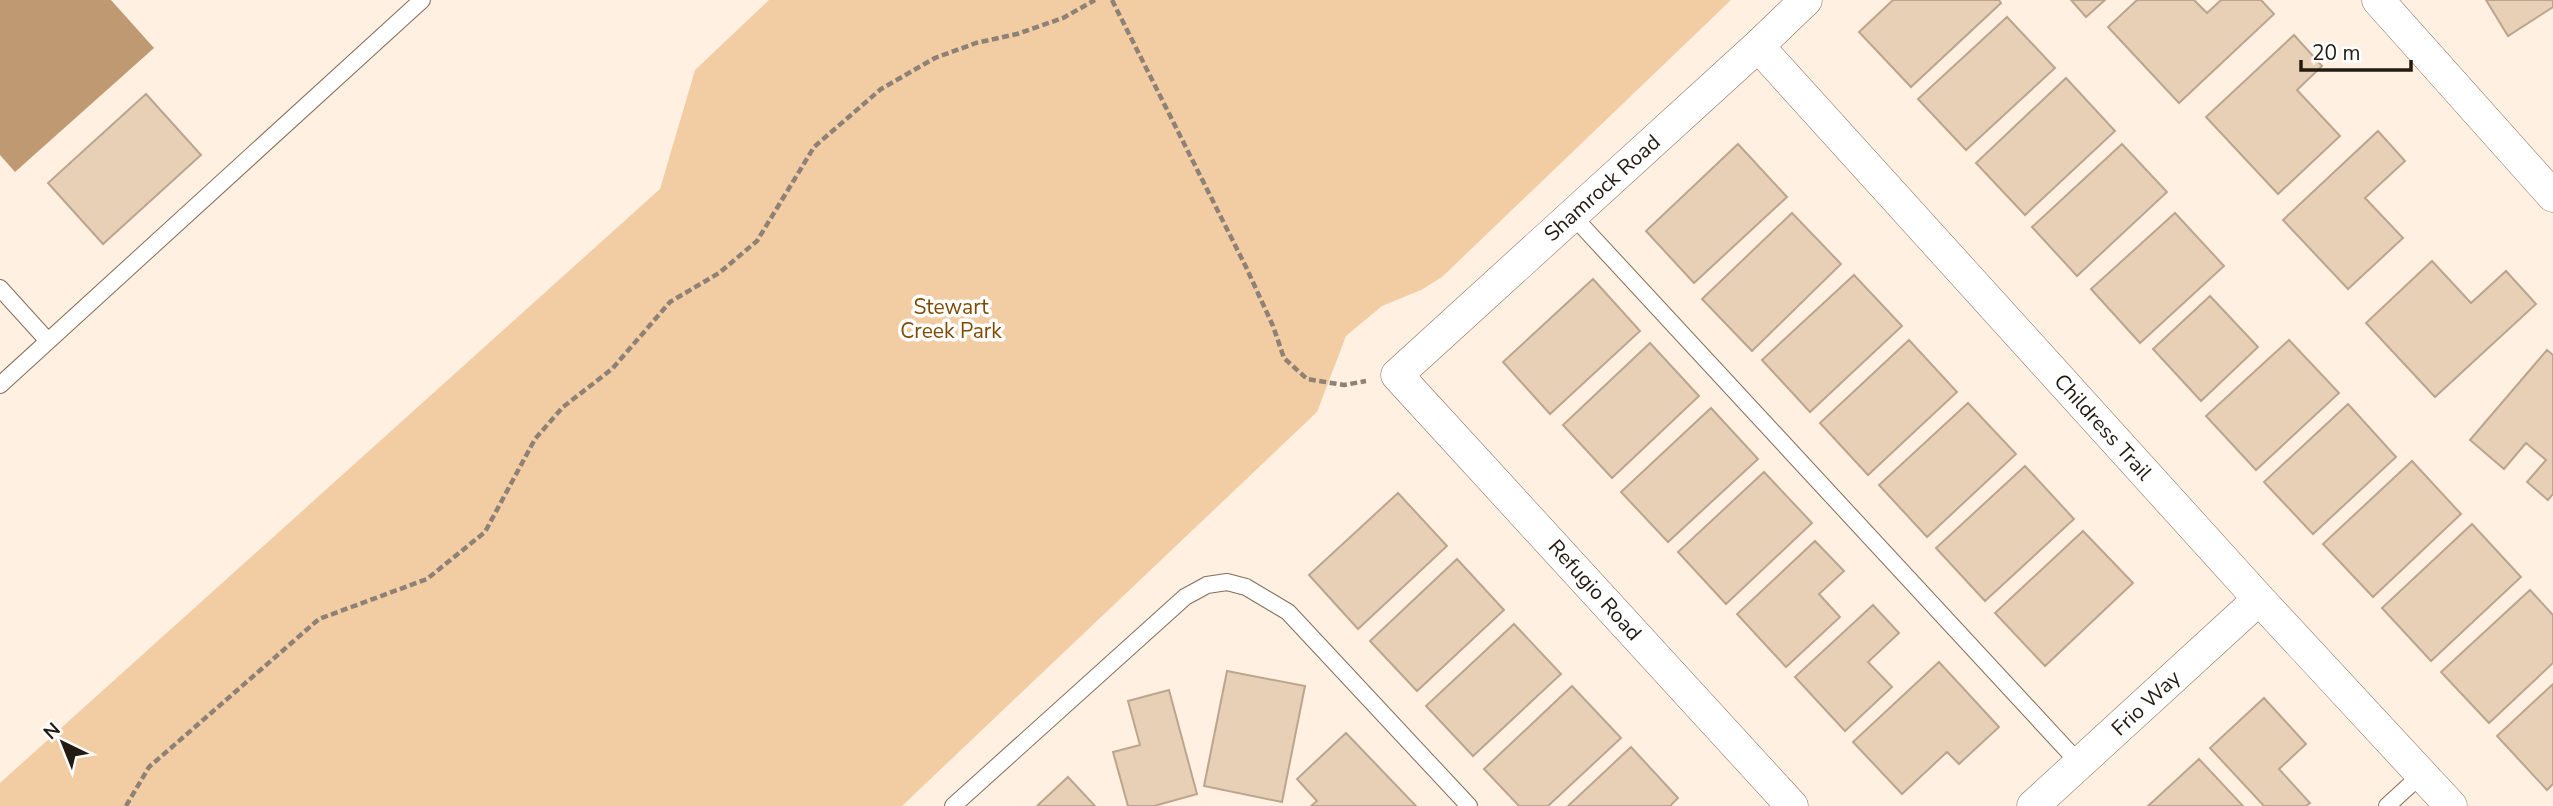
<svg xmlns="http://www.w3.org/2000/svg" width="2553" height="806" viewBox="0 0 2553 806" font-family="'Nunito Sans',sans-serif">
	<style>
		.green { fill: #f2cca3 }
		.water { fill: #bf9971 }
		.building { fill: #e8d0b7; stroke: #bca58d; stroke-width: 2 }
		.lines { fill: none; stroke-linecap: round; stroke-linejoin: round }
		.lane-casing { stroke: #836e57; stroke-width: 18 }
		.street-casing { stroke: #836e57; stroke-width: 33 }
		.path { stroke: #8e8276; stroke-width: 4.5; stroke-dasharray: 7 3.5; stroke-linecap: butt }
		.lane { stroke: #fff; stroke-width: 16 }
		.street { stroke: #fff; stroke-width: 32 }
		.labels { text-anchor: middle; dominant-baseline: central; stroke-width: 7; stroke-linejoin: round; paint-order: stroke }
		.street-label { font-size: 21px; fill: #231b11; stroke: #fff }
		.park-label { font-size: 21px; fill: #7c4b00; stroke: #fff }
	</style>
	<rect width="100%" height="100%" fill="#fff0e1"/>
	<!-- green -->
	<path class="green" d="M769 0H1731L1442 277 1421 290 1382 306 1346 336 1317 412 902 806H0V783L660 189 695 70Z"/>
	<!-- water -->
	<path class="water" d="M0 0H111L154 48 15 172 0 155Z"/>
	<!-- building -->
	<path class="building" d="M1893 0H1999L2001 3 1911 87 1859 32Z
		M2071 0H2105L2086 17Z
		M2137 0H2194L2207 13 2221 0H2261L2274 14 2179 103 2108 27Z
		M2486 0H2553V7L2508 36Z
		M2007 17 2055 68 1966 150 1918 99Z
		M2294 35 2322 66 2297 90 2340 136 2278 194 2206 117Z
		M2066 78 2115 131 2025 215 1976 163Z
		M146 94 201 155 103 244 48 183Z
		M2378 131 2405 161 2365 198 2403 238 2348 289 2283 220Z
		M1738 144 1787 197 1694 283 1646 231Z
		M2122 144 2167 192 2077 276 2032 227Z
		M1792 213 1841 264 1752 351 1702 299Z
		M2175 213 2224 266 2140 343 2091 289Z
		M2432 261 2471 303 2506 271 2536 304 2435 397 2366 323Z
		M1854 275 1902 326 1810 412 1762 360Z
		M1593 279 1640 331 1550 414 1503 362Z
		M2210 296 2258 347 2201 401 2153 349Z
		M1909 340 1957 392 1868 475 1820 423Z
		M2289 340 2339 393 2256 470 2206 416Z
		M1650 343 1699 396 1612 478 1563 425Z
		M2547 350 2553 355V494L2548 500 2527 482 2546 460 2526 443 2504 469 2470 440Z
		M1968 403 2016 454 1927 537 1879 485Z
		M2348 404 2396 457 2313 534 2264 482Z
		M1711 408 1758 459 1668 542 1621 492Z
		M2412 461 2461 514 2373 597 2323 544Z
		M2025 466 2074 519 1985 601 1936 548Z
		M1764 472 1812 523 1726 604 1678 552Z
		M1398 493 1447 546 1358 629 1309 575Z
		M2472 524 2521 577 2431 661 2382 608Z
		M2083 531 2133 583 2045 666 1995 613Z
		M1815 541 1844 571 1819 594 1840 617 1786 667 1737 614Z
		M1457 559 1504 610 1417 691 1370 641Z
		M2530 590 2553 615V663L2489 723 2441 672Z
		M1873 605 1899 633 1868 662 1892 687 1845 731 1795 677Z
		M1514 624 1561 674 1473 756 1426 706Z
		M1939 662 1999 727 1959 764 1947 752 1902 794 1853 742Z
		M1227 671 1305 686 1282 802 1204 786Z
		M2553 684V784L2547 790 2497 736Z
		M1572 686 1621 738 1548 806H1519L1484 769Z
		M1169 690 1197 794 1154 806H1128L1113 752 1140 745 1128 701Z
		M2264 698 2306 744 2279 769 2310 803 2306 806H2264L2210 748Z
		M1346 733 1416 806H1311L1317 801 1297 779Z
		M1631 747 1678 798 1670 806H1568Z
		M2199 759 2243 806H2148Z
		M1068 777 1095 806H1037Z"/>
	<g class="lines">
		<!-- lane casing -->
		<g class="lane-casing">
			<path id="lane" d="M1572 215 2080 764
				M0 288 48 341
				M0 385 422 0
				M953 806 1185 597 1207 585 1227 582 1246 587 1288 612 1469 806
				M2387 806 2422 774"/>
		</g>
		<!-- street casing -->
		<g class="street-casing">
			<path id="street" d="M2378 0 2553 196
				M1758 46 2259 599 2451 806
				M1792 806 1397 375 1758 46 1806 0
				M2033 806 2259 599"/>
		</g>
		<!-- path -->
		<path class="path" d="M1112 0 1246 267 1273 326 1284 358 1307 379 1344 385 1366 381
			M126 806 149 767 319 619 427 579 485 532 535 439 563 407 612 369 670 302 719 273 757 241 814 147 881 89 935 58 976 43 1017 34 1063 18 1095 0"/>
		<!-- lane -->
		<use href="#lane" class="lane"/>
		<!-- street -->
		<use href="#street" class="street"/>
	</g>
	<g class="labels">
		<!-- street labels -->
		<g class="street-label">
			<text transform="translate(1602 188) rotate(-42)">Shamrock Road</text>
			<text transform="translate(2103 427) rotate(48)">Childress Trail</text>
			<text transform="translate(1595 590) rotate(48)">Refugio Road</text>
			<text transform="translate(2146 703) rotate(-43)">Frio Way</text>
		</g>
		<!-- park labels -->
		<g class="park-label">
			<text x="951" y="307">Stewart<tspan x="951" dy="24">Creek Park</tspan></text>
		</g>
	</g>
	<!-- north arrow -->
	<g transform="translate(63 743) rotate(317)" stroke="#ffffff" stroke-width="5" paint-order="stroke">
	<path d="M0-5L12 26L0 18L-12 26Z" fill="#231b11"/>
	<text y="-10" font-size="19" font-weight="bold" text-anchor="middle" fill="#231b11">N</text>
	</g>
	<!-- scale -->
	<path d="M2301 60v10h110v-10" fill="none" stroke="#231b11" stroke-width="3.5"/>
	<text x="2312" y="60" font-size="21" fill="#231b11" stroke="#ffffff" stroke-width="5" paint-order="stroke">20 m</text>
</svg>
